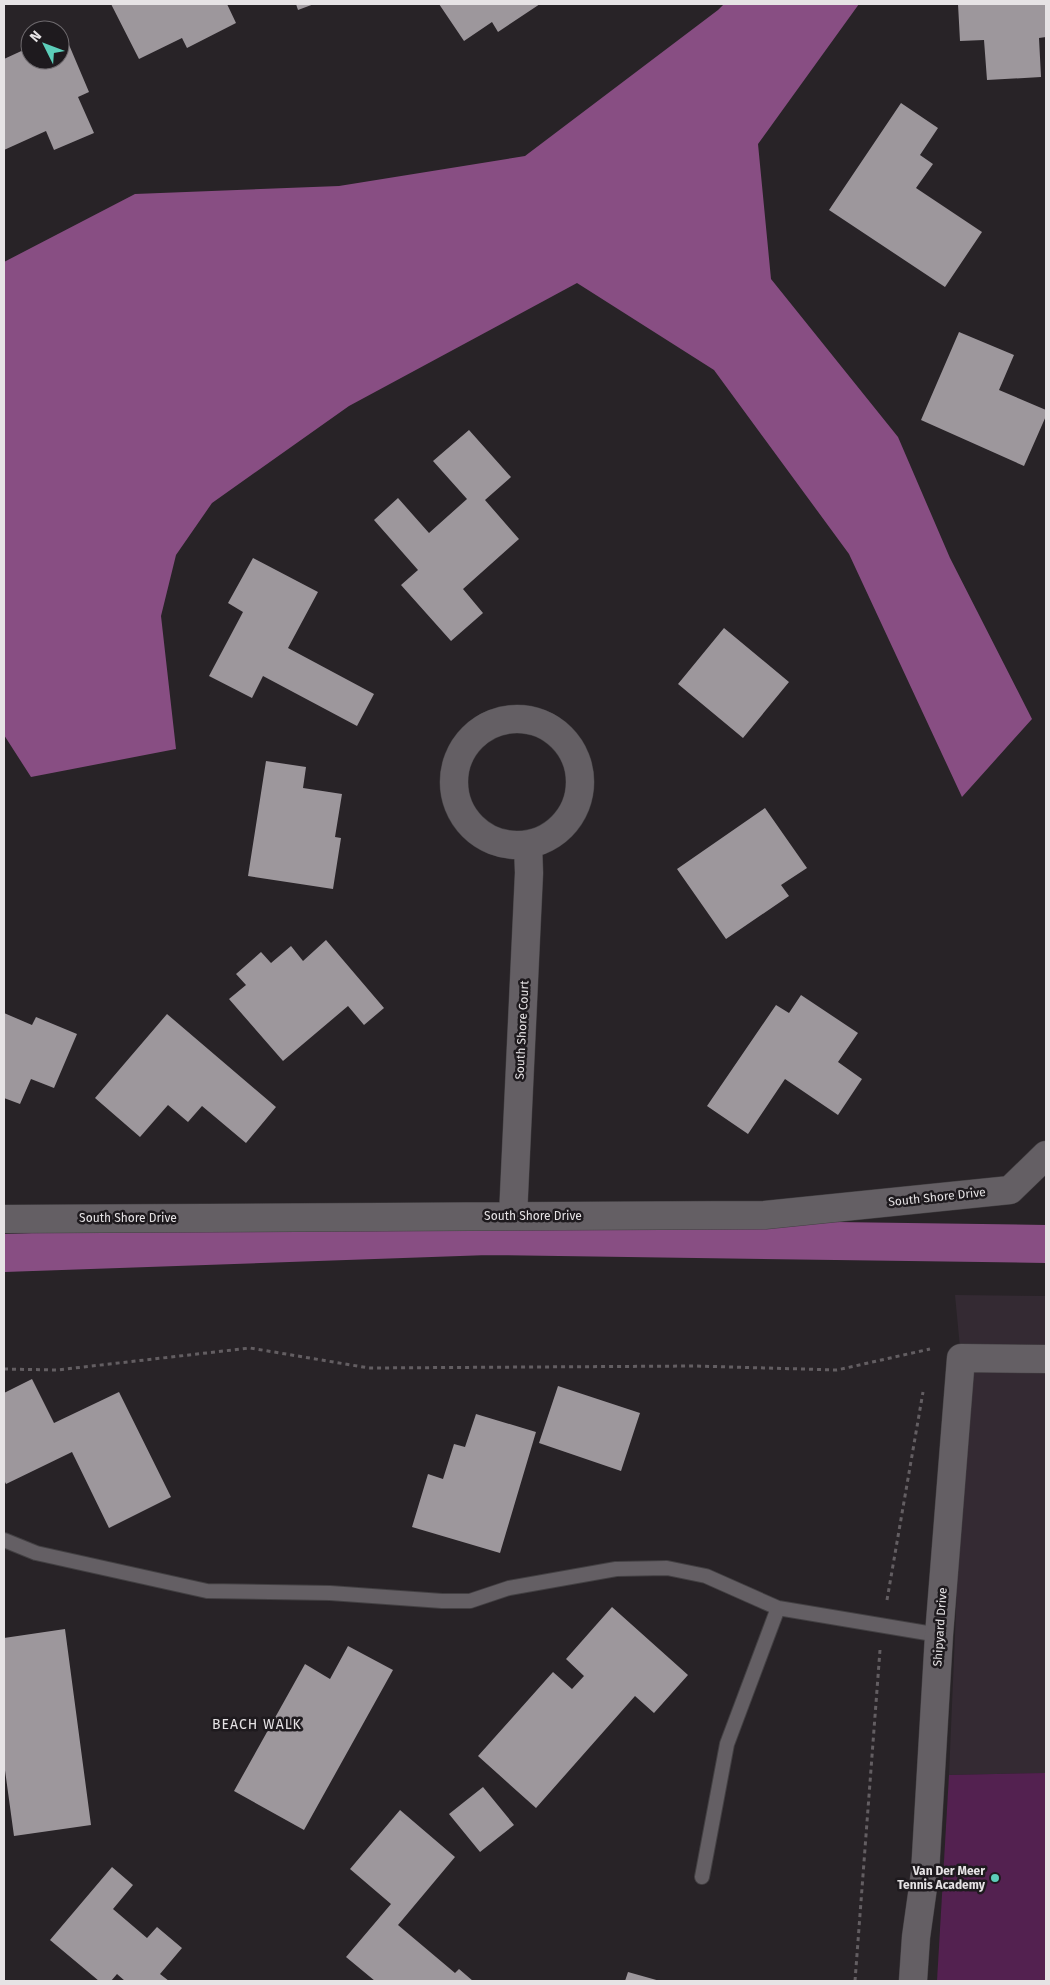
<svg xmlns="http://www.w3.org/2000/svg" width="1050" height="1985" viewBox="0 0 1050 1985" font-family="'Fira Sans',sans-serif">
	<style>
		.built { fill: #342a33 }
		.green { fill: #532150 }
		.water { fill: #884e83 }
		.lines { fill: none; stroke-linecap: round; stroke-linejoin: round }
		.canal { stroke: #884e83; stroke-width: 38 }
		.building { fill: #9d979c }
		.lane-casing { stroke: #434043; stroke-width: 16 }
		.street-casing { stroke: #434043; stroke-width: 29 }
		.path { stroke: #635e62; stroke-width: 3; stroke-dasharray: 4 4; stroke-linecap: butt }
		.lane { stroke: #645f64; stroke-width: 14 }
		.street { stroke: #645f64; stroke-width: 28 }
		.poi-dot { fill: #5cceba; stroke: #1e1a1e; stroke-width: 2 }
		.labels { text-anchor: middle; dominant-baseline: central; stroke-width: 5; stroke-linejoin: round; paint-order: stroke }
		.street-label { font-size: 12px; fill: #e6e3e5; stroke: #1e1a1e }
		.poi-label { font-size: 12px; font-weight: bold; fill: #e6e3e5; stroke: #1e1a1e; text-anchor: end }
		.neighbourhood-label { font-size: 14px; letter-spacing: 1px; fill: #e6e3e5; stroke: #1e1a1e }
	</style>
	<rect width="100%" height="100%" fill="#282327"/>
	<!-- built -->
	<path class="built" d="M955 1295 1046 1296V1773L949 1775 965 1400Z"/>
	<!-- green -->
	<path class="green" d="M1046 1773V1981H937L949 1775Z"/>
	<!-- water -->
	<path class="water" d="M724 4H859L758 144 771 279 898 437 950 558 1032 719 962 797 849 554 714 370 577 283 349 406 212 503 176 555 161 616 176 749 31 777 4 735V262L135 194 339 186 525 156 718 10Z"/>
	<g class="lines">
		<!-- canal -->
		<path class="canal" d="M4 1253 488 1236 1046 1244"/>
	</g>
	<!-- building -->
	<path class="building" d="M111 4H227L236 23 187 48 182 38 139 59Z
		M296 4H314L298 10Z
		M439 4H540L498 32 492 22 464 41Z
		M958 4H1046V37L1039 38 1041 77 987 80 984 40 960 41Z
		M64 33 89 92 78 97 94 133 54 150 46 131 4 150V59L30 47V60H60V34Z
		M901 103 938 128 920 155 933 164 916 188 982 232 945 287 829 210Z
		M959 332 1014 355 999 390 1046 410V416L1024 466 921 420Z
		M469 430 511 477 485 500 519 539 463 589 483 613 451 641 401 585 418 570 374 520 398 498 429 533 467 499 433 461Z
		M253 558 318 592 288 648 374 694 357 726 263 676 252 698 209 676 243 612 228 603Z
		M724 628 789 682 743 738 678 684Z
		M266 761 306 767 303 788 342 794 335 837 341 838 333 889 248 876Z
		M765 808 807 868 781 885 789 896 726 939 677 869Z
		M326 940 384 1008 364 1025 348 1006 283 1061 229 999 246 985 236 974 261 952 271 963 291 946 303 961Z
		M801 995 858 1033 838 1062 862 1079 838 1115 785 1079 748 1134 707 1106 776 1005 789 1013Z
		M4 1013 32 1025 36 1017 77 1034 54 1088 31 1079 20 1104 4 1098Z
		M167 1014 276 1107 246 1143 202 1106 188 1122 168 1105 140 1137 95 1098Z
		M32 1379 54 1423 119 1392 171 1497 109 1528 72 1452 6 1484 4 1480V1393Z
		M558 1386 640 1413 621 1471 539 1443Z
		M476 1414 536 1432 500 1553 412 1527 428 1474 443 1479 454 1444 465 1447Z
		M612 1607 688 1675 654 1713 635 1696 536 1808 478 1756 553 1672 572 1689 584 1676 566 1659Z
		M65 1629 91 1825 14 1836 4 1763V1638Z
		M348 1646 393 1670 304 1830 234 1791 305 1664 330 1679Z
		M483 1787 514 1825 480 1852 449 1814Z
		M400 1810 455 1857 398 1925 455 1973 459 1969 473 1981H375L346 1957 391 1904 350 1869Z
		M112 1867 133 1885 113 1909 147 1938 157 1927 182 1948 160 1974 169 1981H125L117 1974 111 1981H99L50 1940Z
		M628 1972 660 1981H625Z"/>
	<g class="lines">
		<!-- lane casing -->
		<g class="lane-casing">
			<path id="lane" d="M4 1540 36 1553 207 1591 330 1593 442 1601H470L509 1588 616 1569 667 1568 706 1576 778 1608 939 1635
				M702 1877 727 1744 778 1608"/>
		</g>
		<!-- street casing -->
		<g class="street-casing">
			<path id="street" d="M454 782a63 63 0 1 1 126 0a63 63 0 1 1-126 0Z
				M513 1216 529 873 528 845
				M4 1219 765 1215 1010 1190 1046 1155
				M913 1981 916 1937 925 1873 939 1635 961 1358 1046 1359"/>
		</g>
		<!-- path -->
		<path class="path" d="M4 1369 57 1370 250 1348 369 1368 695 1366 837 1370 930 1349
			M887 1600 923 1392
			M855 1981 880 1650"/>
		<!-- lane -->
		<use href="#lane" class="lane"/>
		<!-- street -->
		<use href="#street" class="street"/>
	</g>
	<!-- markers -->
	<circle class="poi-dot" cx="995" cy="1878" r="5"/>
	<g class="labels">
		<!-- street labels -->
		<g class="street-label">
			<text transform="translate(522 1030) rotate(-87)">South Shore Court</text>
			<text transform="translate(937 1197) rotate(-6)">South Shore Drive</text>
			<text x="533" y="1216">South Shore Drive</text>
			<text x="128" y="1218">South Shore Drive</text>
			<text transform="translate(940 1627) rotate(-86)">Shipyard Drive</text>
		</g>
		<!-- poi labels -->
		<g class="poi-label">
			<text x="985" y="1871">Van Der Meer<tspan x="985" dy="14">Tennis Academy</tspan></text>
		</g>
		<!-- neighbourhood labels -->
		<g class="neighbourhood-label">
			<text x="257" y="1724">BEACH WALK</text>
		</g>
	</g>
	<!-- border -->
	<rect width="1050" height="1985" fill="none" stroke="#e6e3e5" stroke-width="10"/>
	<!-- north arrow -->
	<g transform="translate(45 45) rotate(312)"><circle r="24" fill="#1e1a1e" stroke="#6e6a6e"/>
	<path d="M0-4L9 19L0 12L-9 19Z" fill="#5cceba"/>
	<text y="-8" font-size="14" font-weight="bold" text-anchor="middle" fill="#e6e3e5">N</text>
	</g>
</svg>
